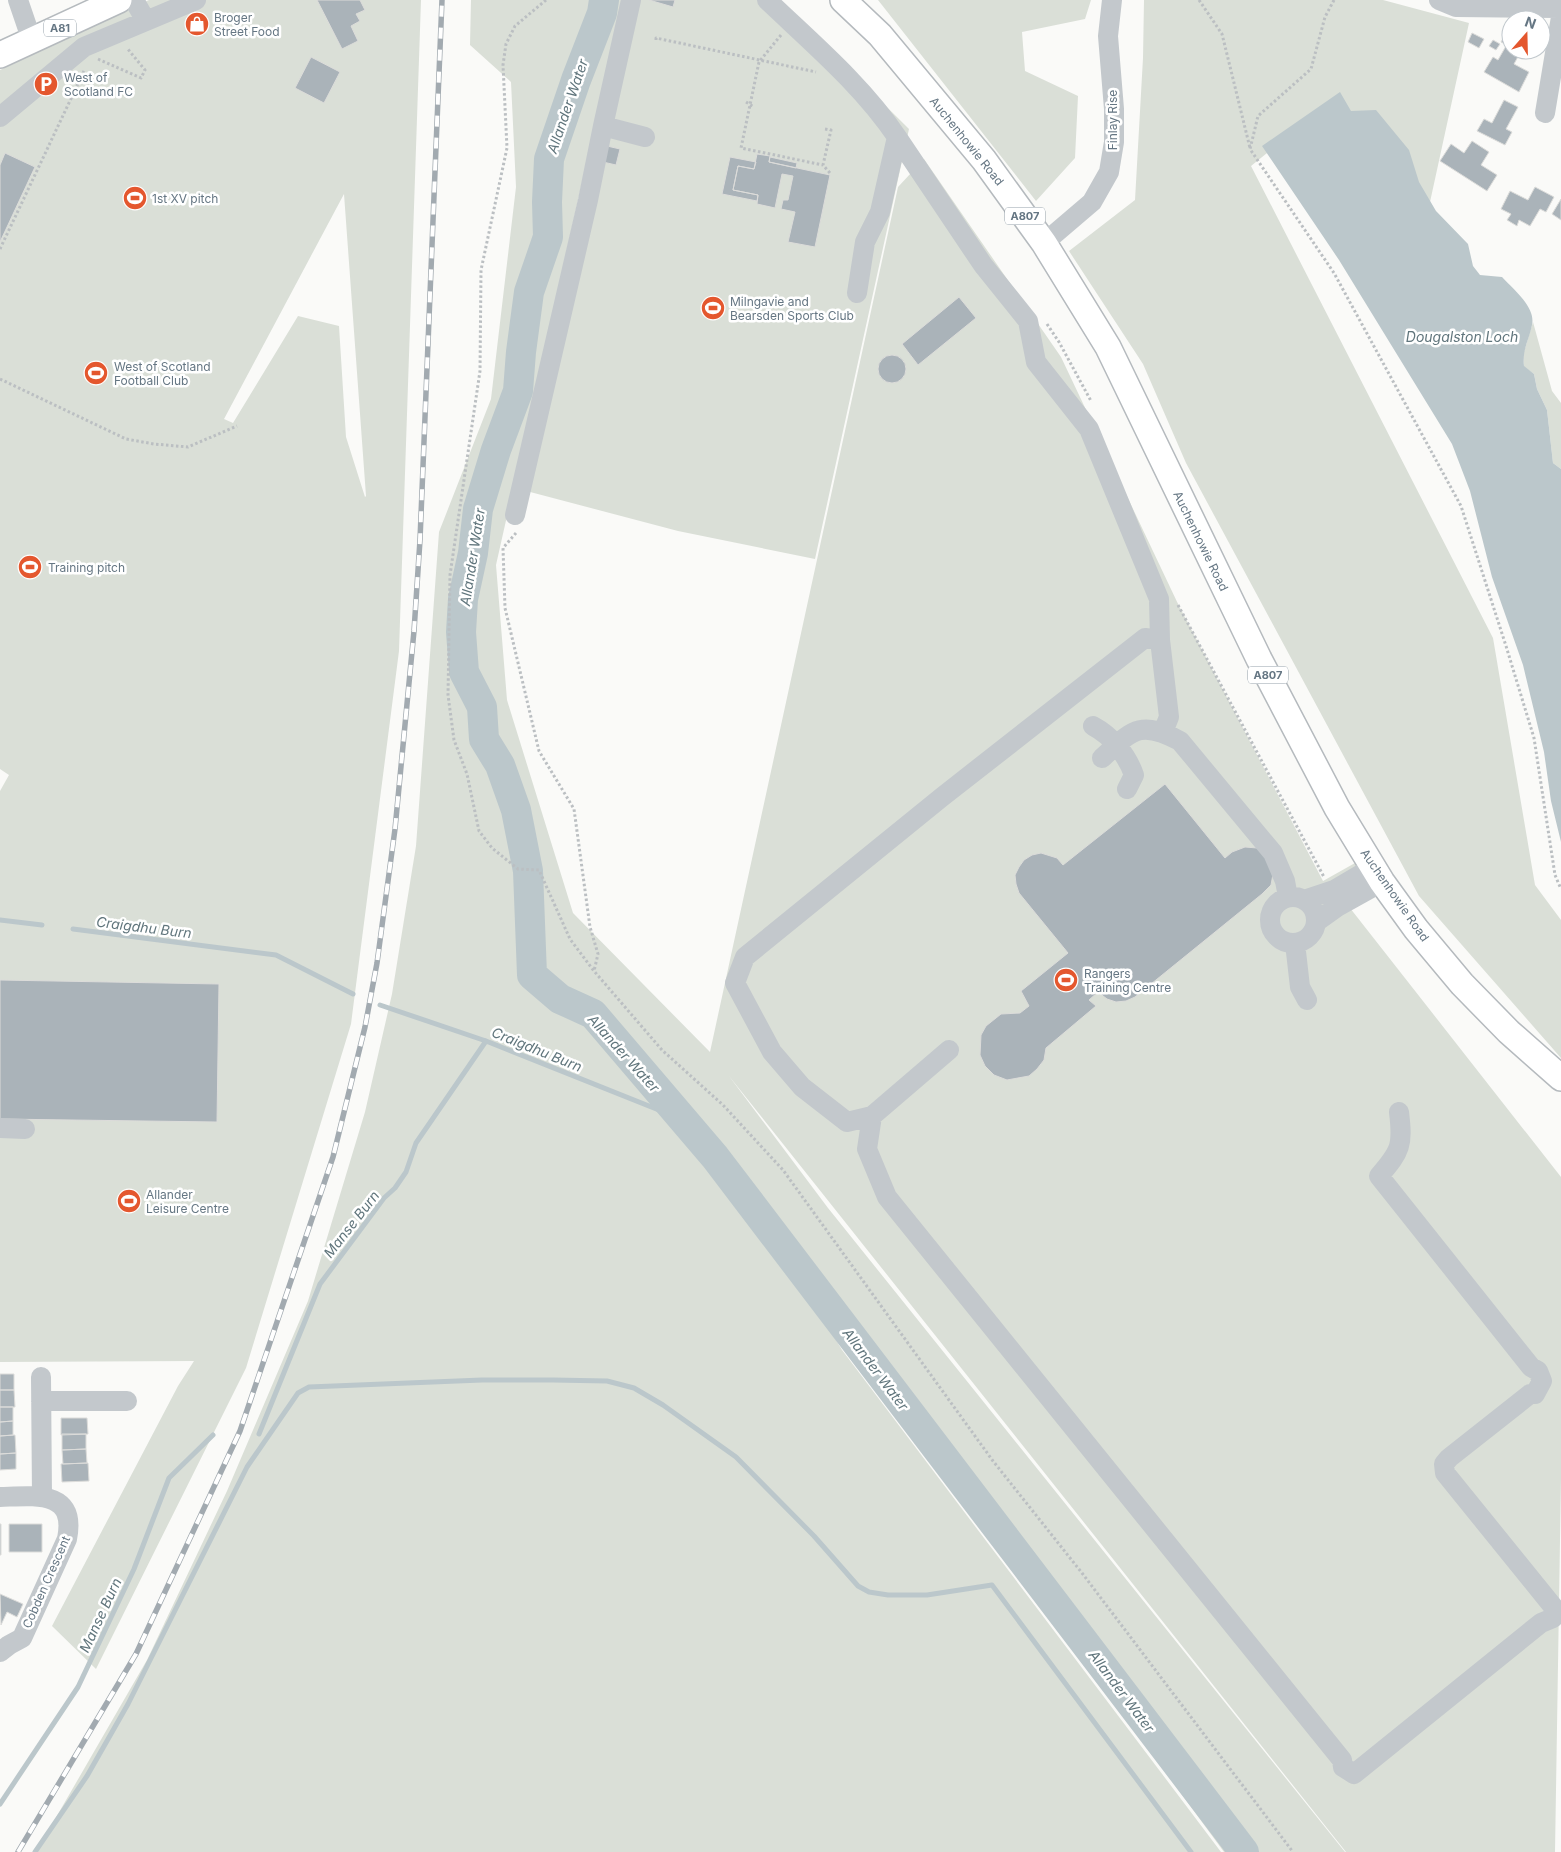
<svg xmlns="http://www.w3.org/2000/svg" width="1561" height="1852" viewBox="0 0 1561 1852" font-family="Inter,sans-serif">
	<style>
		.green { fill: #dadfd7; fill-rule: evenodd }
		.water { fill: #bbc7cb }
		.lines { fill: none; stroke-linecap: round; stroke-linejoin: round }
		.stream { stroke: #bbc7cb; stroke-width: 5 }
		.river { stroke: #bbc7cb; stroke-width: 30 }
		.building { fill: #aab3b9; stroke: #dcdcda }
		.major-casing { stroke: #b5babe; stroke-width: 28 }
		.path { stroke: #bbbfc2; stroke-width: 3; stroke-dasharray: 2.5 2.5; stroke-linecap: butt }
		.minor { stroke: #c3c8cc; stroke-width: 20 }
		.major { stroke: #fff; stroke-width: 25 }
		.rail-casing { stroke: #a2aab0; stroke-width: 5.5 }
		.rail { stroke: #fff; stroke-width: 4; stroke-dasharray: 11; stroke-linecap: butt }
		.labels { text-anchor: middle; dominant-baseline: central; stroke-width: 5; stroke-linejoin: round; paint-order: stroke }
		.shield { fill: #fff; stroke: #939fa8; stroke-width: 1 }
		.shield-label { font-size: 11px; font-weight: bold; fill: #657683 }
		.poi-label { font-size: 12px; fill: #657683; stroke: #fff; text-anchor: start }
		.street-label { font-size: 12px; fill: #657683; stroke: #fff }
		.water-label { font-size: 14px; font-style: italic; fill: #60757c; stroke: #fff }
	</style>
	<rect width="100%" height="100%" fill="#fafaf8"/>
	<!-- green -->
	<path class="green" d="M149 0H421L399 651 351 1024 246 1368 96 1669 52 1626 178 1386 194 1361 0 1362V791L9 775 0 769V70ZM344 194 366 496 365 497 346 437 339 326 298 316 233 423 224 419Z
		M471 0H623L496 565 507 700 573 913 710 1052 898 187 924 159 1061 357 1179 606 1323 881 1355 863 1373 895 1350 908 1561 1177V1478L1555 1852H1346L729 1076 828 1208 1345 1852H1224L782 1250 842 1350 1221 1852H36L147 1660 227 1491 308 1301 365 1112 392 994 416 846 439 532 491 399 516 187 511 82 470 45Z
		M626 0H779L909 129 815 559 678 531 515 488Z
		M878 0H1091L1085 19 1022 32 1025 71 1078 96 1075 158 1036 201Z
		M1144 0H1383L1469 23 1430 202 1321 109 1251 166 1493 638 1535 885 1561 920V1058L1419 896 1186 463 1143 364 1069 251 1135 200 1143 58Z
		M1533 322 1552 391 1561 403V469L1553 463 1547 410 1537 389 1534 374 1524 367 1523 355Z"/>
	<!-- water -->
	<path class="water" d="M1340 92 1351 111 1376 110 1409 150 1419 182 1436 211 1468 244 1473 266 1480 275 1502 277C1513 289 1536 307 1532 325 1529 340 1522 350 1524 366L1534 374 1537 389 1547 410 1553 463 1561 469V842L1551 801 1544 752 1523 665 1492 577 1470 491 1452 444 1339 260 1262 146Z"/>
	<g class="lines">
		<!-- stream -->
		<path class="stream" d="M0 920 42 925
			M73 929 276 955 353 994
			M380 1005 486 1041 684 1120
			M259 1434 320 1284 384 1198 395 1188 406 1172 416 1143 486 1041
			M0 1804 78 1687 134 1569 169 1478 213 1435
			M35 1852 87 1776 128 1704 247 1467 298 1393 309 1387 482 1380H553L607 1381 634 1388 663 1405 736 1457 814 1536 858 1586 869 1592 888 1595H927L992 1585 1191 1852"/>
		<!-- river -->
		<path class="river" d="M604 0 602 13 576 80 549 159 547 202 548 237 529 292 521 352 518 391 496 450 478 509 473 553 463 599 461 632 464 672 482 707 484 739 500 765 516 810 528 871 532 975 560 999 593 1014 715 1157 1244 1852"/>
	</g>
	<!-- building -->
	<path class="building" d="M317 0H360L365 10 356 14 360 21 351 26 358 41 342 49Z
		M649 0H675L673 7Z
		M1508 30 1511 31V47L1501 42Z
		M1472 33 1484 39 1479 48 1468 42Z
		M1493 40 1500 44 1496 50 1489 46Z
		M1506 46 1520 53 1514 64 1529 72 1519 92 1484 72 1493 57 1498 60Z
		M311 57 340 72 324 103 295 88Z
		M1504 100 1518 107 1506 129 1512 132 1505 145 1477 131 1484 119 1492 123Z
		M1472 141 1489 152 1481 165 1497 175 1487 191 1440 161 1451 144 1464 153Z
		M607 146 620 149 616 165 603 162Z
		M5 153 35 167 0 242V165Z
		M757 154 770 156 769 162 830 175 815 247 788 242 795 212 781 209 783 200H788L793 176 782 174 775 208 757 204 758 195 733 190 738 166 754 169Z
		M730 157 756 162 754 169 738 166 733 190 758 195 757 201 722 194Z
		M770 157 797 163 796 168 769 162Z
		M1535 187 1554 197 1546 212 1540 209 1530 226 1519 220 1517 226 1507 220 1511 214 1501 209 1510 191 1528 200Z
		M1561 199V220L1552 214Z
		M959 297 976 318 918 365 902 344Z
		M878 369a14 14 0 1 1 28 0a14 14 0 1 1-28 0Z
		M1165 784 1225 858 1232 852 1245 847 1257 848 1272 864 1273 874 1271 885 1262 894 1135 997 1126 1001 1116 1002 1107 999 1098 992 1089 1000 1096 1006 1046 1048 1044 1060 1037 1069 1029 1076 1007 1080 994 1075 985 1066 980 1055 981 1035 986 1026 1001 1014 1020 1013 1029 1006 1021 991 1068 953 1019 893 1016 884 1015 875 1019 867 1024 860 1032 855 1041 853 1057 858 1063 865Z
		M0 980 219 984 217 1122 0 1119Z
		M0 1374H14V1390H0Z
		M0 1390H14L15 1407H0Z
		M0 1407H13V1421L0 1422Z
		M61 1418H87L88 1434 61 1435Z
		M13 1421V1435L0 1436V1422Z
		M62 1434H86V1449L62 1450Z
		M15 1435 16 1453 0 1454V1436Z
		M86 1449 87 1463 63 1464 62 1450Z
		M16 1453V1469L0 1470V1454Z
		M88 1463 89 1481 62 1482 61 1464Z
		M0 1524H1V1555H0Z
		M9 1524H42V1552H9Z
		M0 1594 23 1604 17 1617 7 1612 1 1625Z"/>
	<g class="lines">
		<!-- major casing -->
		<g class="major-casing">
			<path id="major" d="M843 0 880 35 984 160 1044 243 1108 347 1259 659 1337 808 1382 882 1416 929 1462 984 1509 1032 1561 1078
				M0 55 119 0"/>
		</g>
		<!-- path -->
		<path class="path" d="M546 0 515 26 506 44 503 65 507 148 481 270 480 371 450 575 448 695 454 740 467 774 479 831 492 848 518 869 539 870 570 939 594 971 662 1050 723 1105 783 1170 993 1461 1082 1573 1293 1852
			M1199 0 1222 34 1250 148
			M1334 0 1325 17 1311 69 1258 116 1250 149 1334 273 1461 506 1506 646 1534 738 1555 875 1561 889
			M781 35 759 62 741 148 823 165
			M656 40V38L816 72
			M98 59 141 78 145 70 127 48
			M746 102 754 107
			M825 129 831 130 823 165 830 173
			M0 249 84 71
			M1047 324 1059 342 1091 401
			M0 379 126 439 154 444 188 447 237 426
			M516 533 503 548 505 608 539 751 574 809 590 927 598 954 594 971
			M1178 605 1324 877"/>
		<!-- minor -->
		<path class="minor" d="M18 0 32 41
			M134 0 146 21
			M631 0 603 126 645 137
			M767 0C812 43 862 85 897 137L880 212 865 242 857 293
			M1439 0 1456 7 1561 8
			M1545 113 1561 17
			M0 117 84 47 196 0
			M897 137 983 265 1028 321 1036 362 1089 429 1159 599 1160 640 1169 717 1163 732
			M1044 243 1092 202 1109 172 1114 142V109L1108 36 1112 0
			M515 515 588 200 603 126
			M1160 640 1145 638 942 797 745 957 735 983 772 1052 802 1087 847 1122 872 1116 867 1149 887 1197 1342 1760 1343 1767 1354 1774 1541 1623 1553 1618 1555 1609 1445 1473 1444 1464 1449 1458 1530 1394H1535L1542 1381 1538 1371 1531 1367 1379 1176C1401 1151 1403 1145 1399 1112
			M1093 726C1112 736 1127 755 1134 775L1127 789
			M1102 758C1132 731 1139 719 1180 741L1273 853 1285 881 1288 897
			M1270 920a23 23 0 1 1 46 0a23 23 0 1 1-46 0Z
			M1304 900 1334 890 1373 867
			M1316 922 1337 907 1382 882
			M1295 943 1300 987 1307 1000
			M872 1116 949 1050
			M0 1128 25 1129
			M41 1377 42 1496
			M41 1401H127
			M0 1497C33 1496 77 1489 67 1539L22 1638 9 1645 0 1652"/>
		<!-- major -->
		<use href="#major" class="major"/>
		<!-- rail casing -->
		<g class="rail-casing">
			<path id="rail" d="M18 1852 136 1654 240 1431 333 1157 365 1027 377 963 395 829 414 631 420 540 442 0"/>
		</g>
		<!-- rail -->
		<use href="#rail" class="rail"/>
	</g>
	<!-- icons -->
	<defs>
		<g id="shop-disc" transform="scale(1.25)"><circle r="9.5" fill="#e4572e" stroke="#fff"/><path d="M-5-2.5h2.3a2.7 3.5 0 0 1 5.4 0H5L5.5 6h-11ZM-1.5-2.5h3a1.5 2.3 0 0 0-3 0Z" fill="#fff"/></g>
		<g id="parking-disc" transform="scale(1.25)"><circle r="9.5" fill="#e4572e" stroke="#fff"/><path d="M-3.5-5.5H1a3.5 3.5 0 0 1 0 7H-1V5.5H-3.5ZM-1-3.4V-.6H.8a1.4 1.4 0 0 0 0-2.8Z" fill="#fff"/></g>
		<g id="stadium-disc" transform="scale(1.25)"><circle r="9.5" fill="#e4572e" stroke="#fff"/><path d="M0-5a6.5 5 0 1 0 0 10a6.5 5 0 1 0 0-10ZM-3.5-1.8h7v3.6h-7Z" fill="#fff"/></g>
	</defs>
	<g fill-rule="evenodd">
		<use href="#shop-disc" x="197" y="24"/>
		<use href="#parking-disc" x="46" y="84"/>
		<use href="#stadium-disc" x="135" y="198"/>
		<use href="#stadium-disc" x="713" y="308"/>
		<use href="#stadium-disc" x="96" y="373"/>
		<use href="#stadium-disc" x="30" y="567"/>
		<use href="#stadium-disc" x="1066" y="980"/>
		<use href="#stadium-disc" x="129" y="1201"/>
	</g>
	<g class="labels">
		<!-- shield labels -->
		<g class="shield">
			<rect x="44" y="19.5" width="32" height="17" rx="4"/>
			<rect x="1005" y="207.5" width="40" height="17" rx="4"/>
			<rect x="1248" y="666.5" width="40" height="17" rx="4"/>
		</g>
		<g class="shield-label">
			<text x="60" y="28">A81</text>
			<text x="1025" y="216">A807</text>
			<text x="1268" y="675">A807</text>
		</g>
		<!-- poi labels -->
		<g class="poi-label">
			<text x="214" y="17">Broger<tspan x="214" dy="14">Street Food</tspan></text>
			<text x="64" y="77">West of<tspan x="64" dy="14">Scotland FC</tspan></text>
			<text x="152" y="198">1st XV pitch</text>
			<text x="730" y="301">Milngavie and<tspan x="730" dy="14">Bearsden Sports Club</tspan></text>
			<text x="114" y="366">West of Scotland<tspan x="114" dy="14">Football Club</tspan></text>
			<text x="48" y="567">Training pitch</text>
			<text x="1084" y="973">Rangers<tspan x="1084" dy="14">Training Centre</tspan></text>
			<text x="146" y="1194">Allander<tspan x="146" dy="14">Leisure Centre</tspan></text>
		</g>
		<!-- street labels -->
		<g class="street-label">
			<text transform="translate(1112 120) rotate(-90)">Finlay Rise</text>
			<text transform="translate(967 141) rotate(51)">Auchenhowie Road</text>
			<text transform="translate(1201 541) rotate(64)">Auchenhowie Road</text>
			<text transform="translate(1395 895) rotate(55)">Auchenhowie Road</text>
			<text transform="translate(46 1582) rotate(-66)">Cobden Crescent</text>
		</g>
		<!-- water labels -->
		<g class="water-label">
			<text transform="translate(567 106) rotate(-71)">Allander Water</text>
			<text x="1462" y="336">Dougalston Loch</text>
			<text transform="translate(472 557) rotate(-81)">Allander Water</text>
			<text transform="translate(144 927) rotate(7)">Craigdhu Burn</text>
			<text transform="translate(537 1049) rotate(22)">Craigdhu Burn</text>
			<text transform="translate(624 1053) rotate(48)">Allander Water</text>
			<text transform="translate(351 1224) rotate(-52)">Manse Burn</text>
			<text transform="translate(876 1369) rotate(53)">Allander Water</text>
			<text transform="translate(100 1615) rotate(-65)">Manse Burn</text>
			<text transform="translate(1122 1691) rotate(53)">Allander Water</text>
		</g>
	</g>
	<!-- north arrow -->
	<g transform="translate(1526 35) rotate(20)"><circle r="24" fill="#ffffff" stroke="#c1c8cd"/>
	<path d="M0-4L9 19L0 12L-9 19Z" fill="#e4572e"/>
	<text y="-8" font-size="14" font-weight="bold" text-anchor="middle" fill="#657683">N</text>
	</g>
</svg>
